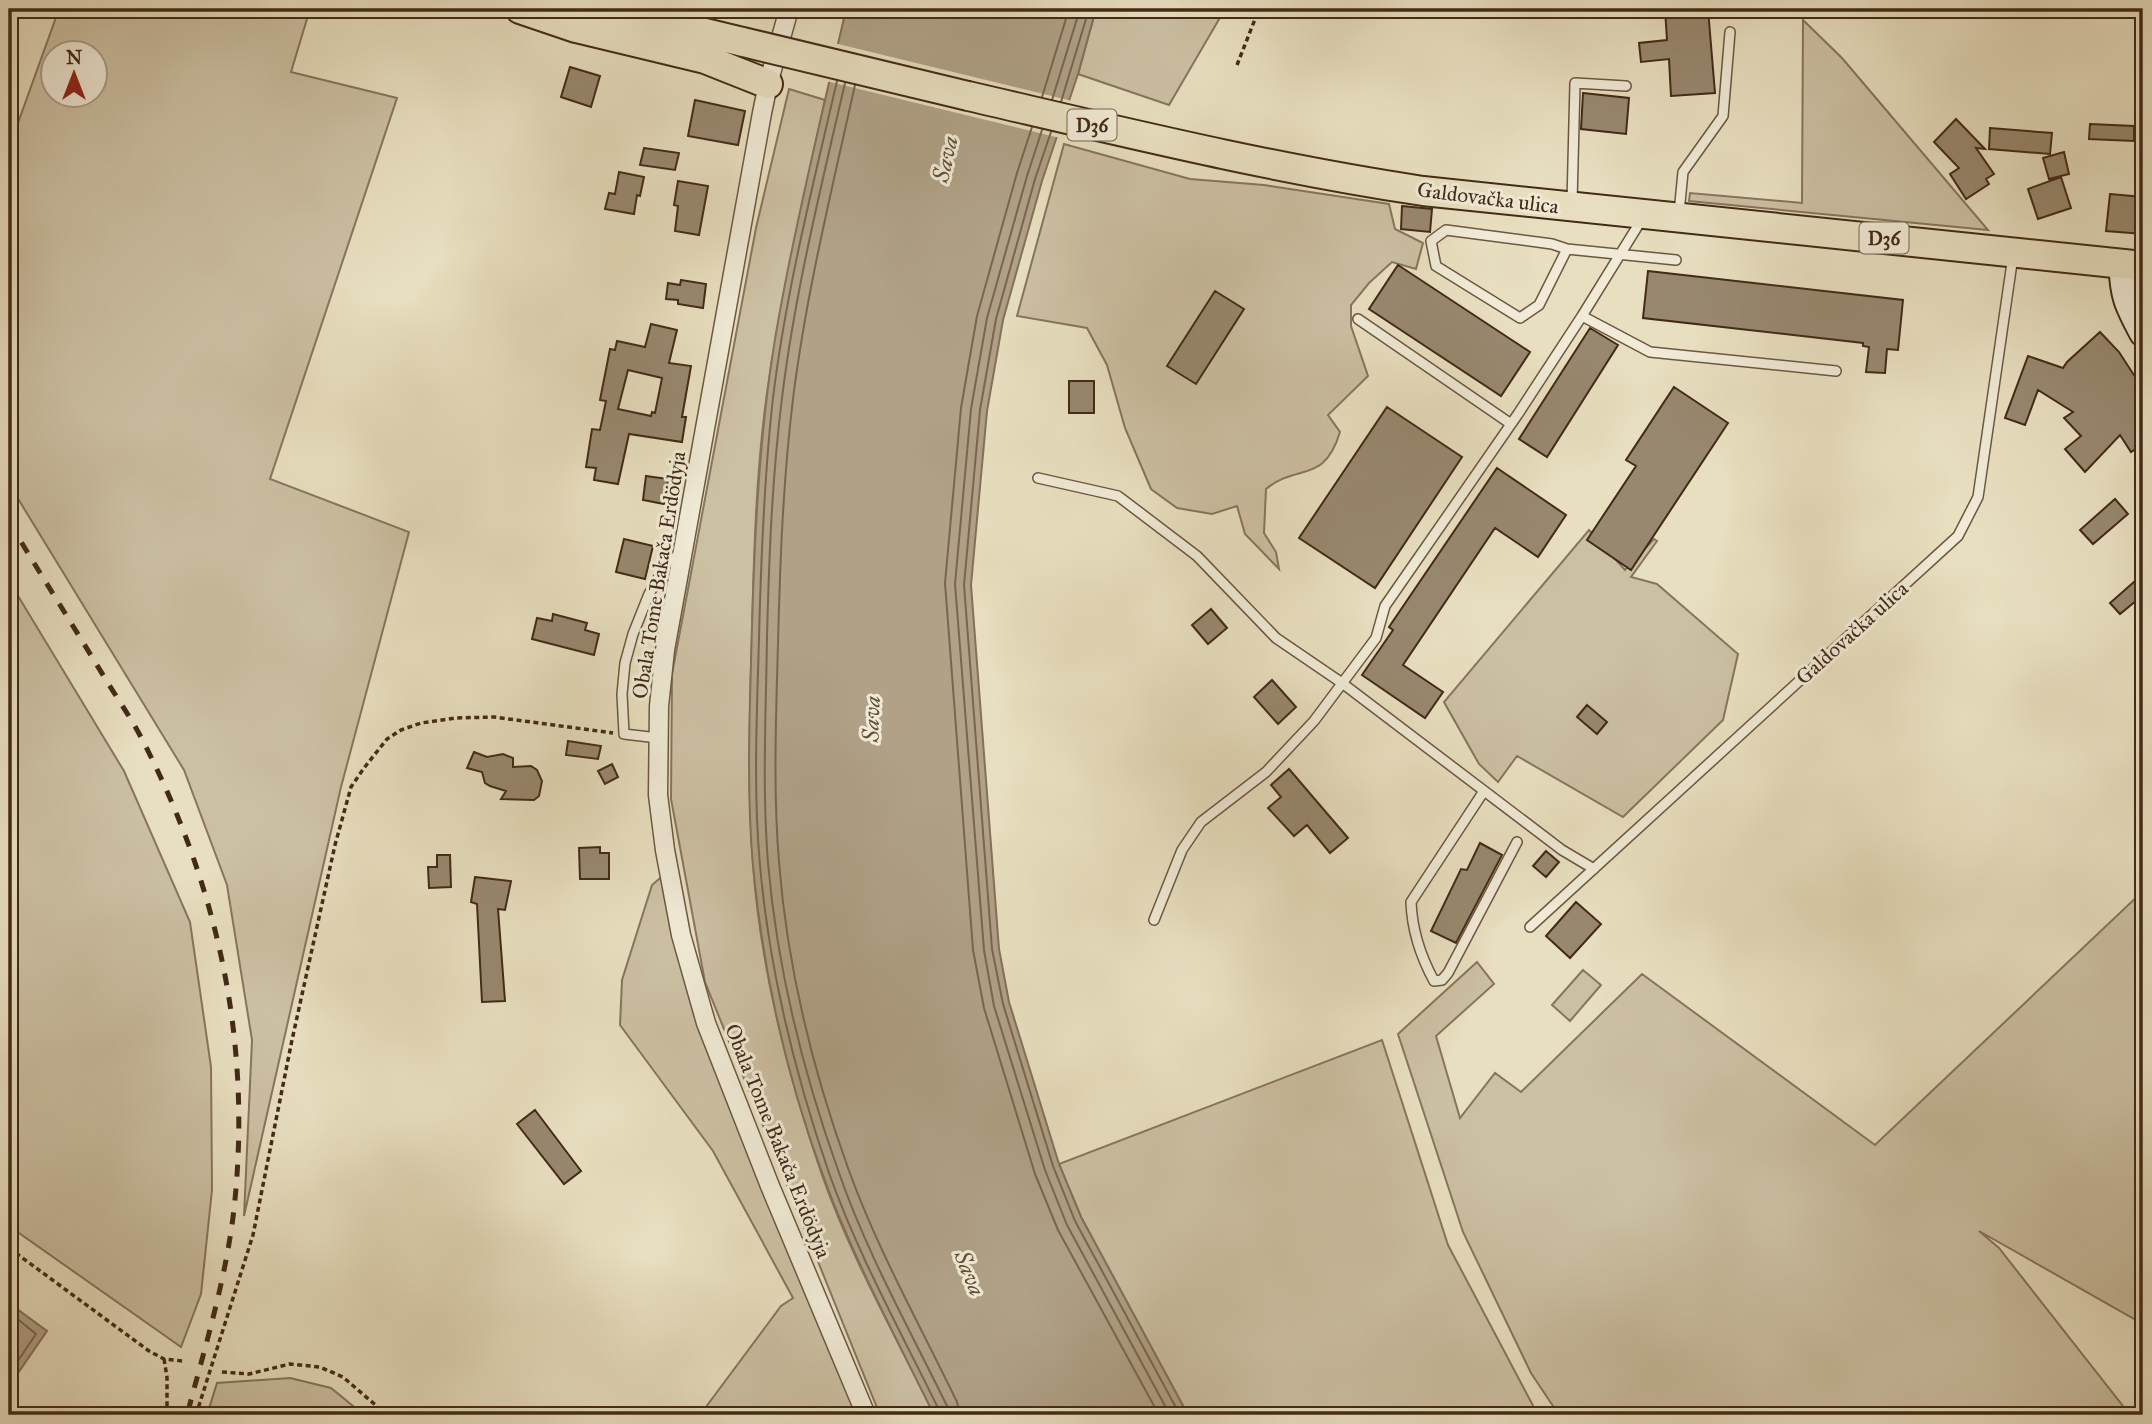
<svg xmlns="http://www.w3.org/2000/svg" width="2152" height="1424" viewBox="0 0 2152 1424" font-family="'IM FELL Great Primer',serif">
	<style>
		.green { fill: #ccc0a3; stroke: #87755d; stroke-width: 2; fill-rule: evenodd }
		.water { fill: #b0a187; stroke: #84715a; stroke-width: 2 }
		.pier { fill: #e8dfc0 }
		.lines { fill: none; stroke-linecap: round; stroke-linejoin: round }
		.shore { stroke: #79664f; stroke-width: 2 }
		.building { fill: #98886f; stroke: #422a17; stroke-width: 2; fill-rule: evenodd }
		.service-casing { stroke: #6c5741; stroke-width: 12 }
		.minor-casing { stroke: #6c5741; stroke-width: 21 }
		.secondary-casing { stroke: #422a17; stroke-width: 30 }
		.primary-casing { stroke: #422a17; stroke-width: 32 }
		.path { stroke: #422a17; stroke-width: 3.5; stroke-dasharray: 5 3.5; stroke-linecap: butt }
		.service { stroke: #f0ead6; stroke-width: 9 }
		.minor { stroke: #f0ead6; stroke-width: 18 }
		.secondary { stroke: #f0ead6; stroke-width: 26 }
		.primary { stroke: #e8dfc0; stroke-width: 28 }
		.rail { stroke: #422a17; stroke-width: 5; stroke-dasharray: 12 12; stroke-linecap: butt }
		.primary-bridge-casing { stroke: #422a17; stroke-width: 32; stroke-linecap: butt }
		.primary-bridge { stroke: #e8dfc0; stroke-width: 28 }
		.labels { text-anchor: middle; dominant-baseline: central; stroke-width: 6; stroke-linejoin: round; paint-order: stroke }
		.shield { fill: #f0ead6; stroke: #766450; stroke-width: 2 }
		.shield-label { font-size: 19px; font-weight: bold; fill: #422a17 }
		.street-label { font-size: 21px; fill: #422a17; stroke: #f0ead6 }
		.water-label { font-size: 23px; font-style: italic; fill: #634e39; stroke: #f0ead6 }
	</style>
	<rect width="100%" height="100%" fill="#e8dfc0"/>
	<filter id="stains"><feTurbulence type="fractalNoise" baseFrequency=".00286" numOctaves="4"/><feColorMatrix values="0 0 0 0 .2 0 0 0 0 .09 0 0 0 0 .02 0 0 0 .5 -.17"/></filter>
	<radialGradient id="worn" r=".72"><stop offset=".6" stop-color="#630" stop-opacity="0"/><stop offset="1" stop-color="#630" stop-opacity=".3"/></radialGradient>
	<!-- green -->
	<path class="green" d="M59 9H310L291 72 397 98 270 479 409 532 341 787 244 1216 252 1040 227 885 184 770 9 484V148ZM52 52H94V94H52Z
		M1096 9H1225L1169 105 1078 74Z
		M1803 20 1842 58 1988 230 1689 201 1690 193 1802 203Z
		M789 89 825 100C804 197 781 294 767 393 756 472 754 552 752 631 750 708 747 786 753 863 760 968 788 1075 822 1175 851 1258 896 1336 934 1415H880L705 982 671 799 672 674 756 228Z
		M1064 144 1190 179 1264 185 1389 204 1395 229 1423 243 1416 269 1392 262 1369 283 1351 305V326L1368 376 1328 415 1340 432C1324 485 1297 463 1266 489L1264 533 1276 552 1279 569 1245 534 1237 506 1212 514 1177 508 1151 489 1125 428 1107 365 1087 328 1017 316Z
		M1589 530 1625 570 1654 539 1657 541 1631 577 1657 584 1738 654 1723 720 1623 817 1517 756 1498 782 1479 764 1444 702Z
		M9 581 124 771 190 922 211 1067 212 1190 201 1294 181 1347 9 1226Z
		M667 872 693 995 862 1415H700L781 1306 793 1298 713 1151 620 1025 622 980 652 885Z
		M2143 891V1324L1979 1231 1999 1248 2130 1415H1559L1531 1373 1463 1232 1398 1034 1477 962 1494 984 1436 1036 1460 1118 1495 1073 1521 1092 1642 974 1875 1145Z
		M1583 970 1601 985 1570 1021 1552 1005Z
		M1382 1040 1448 1245 1538 1415H1188L1081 1217 1059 1164Z
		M290 1378 331 1388 364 1415H207L217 1383Z"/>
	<!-- water -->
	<path class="water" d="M846 9H1096L1078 74 1042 181 1003 320 987 411 971 585 999 949 1009 1002 1059 1164 1081 1217 1188 1415H934C896 1337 854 1260 824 1178 787 1079 763 971 753 866 746 787 750 706 752 626 755 517 761 407 782 300 800 203 824 106 846 9Z
		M9 1303 47 1331 9 1386Z"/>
	<!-- pier -->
	<path class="pier" d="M834 43 1072 101 1060 138 826 81Z"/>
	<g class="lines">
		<!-- shore -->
		<path class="shore" d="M837 81C813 185 786 291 773 398 764 477 761 558 759 638 757 713 753 789 760 865 769 969 795 1074 829 1173 858 1255 901 1332 939 1410L940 1415
			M845 83C821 187 795 292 782 398 772 478 769 558 767 637 766 712 762 788 768 863 777 967 803 1072 838 1170 866 1252 909 1328 947 1406L949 1415
			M855 85C832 189 806 294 793 399 783 481 780 563 778 644 776 717 773 790 779 862 787 965 813 1071 848 1168 877 1249 920 1325 957 1402L960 1415
			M1042 97 1069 9
			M1052 100 1080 9
			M1061 102 1089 9
			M1032 127 1017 173 977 316 961 408 945 583 973 950 984 1008 1035 1174 1058 1230 1159 1415
			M1042 130 1027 176 987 318 971 409 955 584 984 950 994 1006 1045 1170 1067 1225 1170 1415
			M1051 132 1035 179 996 319 980 410 964 585 992 949 1003 1004 1053 1166 1075 1221 1180 1415
			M9 1312 36 1334 9 1374"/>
	</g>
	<!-- building -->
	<path class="building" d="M1665 9H1708L1715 93 1671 96 1669 59 1641 62 1639 43 1667 40Z
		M570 67 600 76 591 107 561 97Z
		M1583 93 1629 98 1626 134 1581 129Z
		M695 100 745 111 738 145 688 136Z
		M1956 119 1985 149 1976 148 1994 174 1986 179 1989 184 1966 199 1950 174 1959 168 1934 142Z
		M2090 124 2134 126V141L2089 139Z
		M1990 128 2052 133 2050 154 1989 149Z
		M644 148 679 153 675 170 640 165Z
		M2064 152 2069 174 2049 179 2043 158Z
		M619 172 644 177 640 196 637 195 634 214 605 209 609 193 615 194Z
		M2061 177 2071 208 2038 219 2028 189Z
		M678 181 708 186 699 235 675 231 678 206 674 205Z
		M2110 194 2143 197 2141 220H2143V234L2106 231Z
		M1402 206 1432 209 1430 232 1401 229Z
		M1398 265 1530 352 1501 396 1369 309Z
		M1648 271 1903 300 1898 350 1887 349 1885 373 1866 372 1869 347 1863 346V343L1643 318Z
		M681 280 706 284 703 308 678 304V300L666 299 668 283 680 285Z
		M1215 291 1244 309 1196 384 1167 366Z
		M651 324 677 330 669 363 691 366 682 417H686L682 442 629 434 618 484 594 480 596 468 586 467 592 429 600 430 606 401 600 400 610 349 615 350 617 341 645 347ZM628 370 662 378 655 413 652 412 651 416 618 409Z
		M1590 328 1618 345 1547 457 1519 439Z
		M2100 332 2119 352 2143 389V444L2131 452 2120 435 2085 472 2065 449 2081 436 2064 418 2073 412 2038 390 2025 425 2005 418 2028 356 2063 368 2067 362Z
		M1069 381H1094V413H1069Z
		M1674 387 1728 423 1631 570 1587 540 1636 466 1626 460Z
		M1387 407 1462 457 1375 588 1299 538Z
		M1497 468 1566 515 1538 557 1495 528 1403 665 1443 692 1425 718 1362 675 1393 630 1389 627Z
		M646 476 668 479 664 504 643 500Z
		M2115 499 2128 514 2093 544 2080 530Z
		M624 539 653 546 645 579 616 572Z
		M2143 574V595L2120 614 2110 603Z
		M1211 609 1227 628 1208 644 1192 625Z
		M553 614 587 623 585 630 599 634 594 655 532 639 537 618 552 621Z
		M1272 680 1296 707 1278 724 1254 697Z
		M1587 705 1607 722 1597 734 1577 717Z
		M568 741 601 746 598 759 566 755Z
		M474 752 487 757 503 754 513 758V767L531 766 537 770 542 781 539 796 534 800 501 799 506 791 490 786 485 783 482 772 467 768Z
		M612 764 618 777 605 784 598 771Z
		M1289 769 1348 838 1330 853 1307 825 1294 836 1268 808 1281 797 1271 785Z
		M1480 843 1502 855 1456 943 1431 931 1461 869 1467 870Z
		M600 847V853H609V879H580L579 848Z
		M1546 851 1559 862 1546 877 1533 866Z
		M437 855H450L451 887 429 888 428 867H437Z
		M475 877 511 881 505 910 498 909 505 1001 482 1002 477 904 471 902Z
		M1576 902 1601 924 1570 958 1546 936Z
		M535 1110 581 1171 564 1184 517 1124Z"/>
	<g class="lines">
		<!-- service casing -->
		<g class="service-casing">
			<path id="service" d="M1572 202 1575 83 1626 86
				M1679 213 1683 172 1723 116 1730 32
				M1567 249 1539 305 1520 318 1436 266 1431 241 1446 230 1552 244 1567 249 1676 260
				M1582 316 1642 219
				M1358 319 1511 424
				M1038 478 1118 496 1197 556 1276 638 1342 683 1562 850 1594 869
				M658 738 624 734 622 694 625 663 633 634 649 594 669 560 682 555
				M1484 791 1411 902C1412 930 1421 957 1434 981L1442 980 1448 973 1517 842
				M1154 920 1182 850 1201 822 1266 772 1314 721 1376 638 1385 606 1518 414 1582 316 1650 352 1836 371
				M1530 927 1958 536 1978 497 2013 256"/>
		</g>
		<!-- minor casing -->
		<g class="minor-casing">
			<path id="minor" d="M789 9 768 84 762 113 665 650 659 706 658 795 665 850 681 935 706 1023 770 1186 866 1415"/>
		</g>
		<!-- secondary casing -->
		<g class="secondary-casing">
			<path id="secondary" d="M2123 263C2122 294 2129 307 2143 333"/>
		</g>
		<!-- primary casing -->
		<g class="primary-casing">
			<path id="primary" d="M520 9 576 28 705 59 768 84
				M605 9 743 42
				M968 96C1119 131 1269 168 1423 191L2143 266"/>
		</g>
		<!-- path -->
		<path class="path" d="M1237 65 1259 9
			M9 1248 149 1351 164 1359 183 1361
			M164 1359 167 1377V1415
			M222 1372 249 1374 290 1364 320 1367 343 1377 387 1415
			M196 1415 253 1235 292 1040 335 845 351 787 364 768 387 739 401 730 421 723 456 718 494 717 613 733"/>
		<!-- service -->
		<use href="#service" class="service"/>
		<!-- minor -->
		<use href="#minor" class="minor"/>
		<!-- secondary -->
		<use href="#secondary" class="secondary"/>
		<!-- primary -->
		<use href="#primary" class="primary"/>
		<!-- rail -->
		<path class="rail" d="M9 522C41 575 74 627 106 680 119 701 133 721 144 743 219 890 252 1045 234 1209 226 1279 205 1347 187 1415"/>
		<!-- primary-bridge casing -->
		<g class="primary-bridge-casing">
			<path id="primary-bridge" d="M743 42 968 96"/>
		</g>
		<!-- primary-bridge -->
		<use href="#primary-bridge" class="primary-bridge"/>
	</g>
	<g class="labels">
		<!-- shield labels -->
		<g class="shield">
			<rect x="1067.5" y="109.5" width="49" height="31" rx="5"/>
			<rect x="1859.5" y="222.5" width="49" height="31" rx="5"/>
		</g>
		<g class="shield-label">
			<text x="1092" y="125">D36</text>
			<text x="1884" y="238">D36</text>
		</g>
		<!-- street labels -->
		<g class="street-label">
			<text transform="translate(1488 198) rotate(7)">Galdovačka ulica</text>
			<text transform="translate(659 575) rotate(-81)">Obala Tome Bakača Erdödyja</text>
			<text transform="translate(1852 633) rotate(-42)">Galdovačka ulica</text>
			<text transform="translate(778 1141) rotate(68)">Obala Tome Bakača Erdödyja</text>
		</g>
		<!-- water labels -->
		<g class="water-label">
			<text transform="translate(945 159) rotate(-77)">Sava</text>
			<text transform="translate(871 719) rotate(-88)">Sava</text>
			<text transform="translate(970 1273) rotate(68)">Sava</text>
		</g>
	</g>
	<!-- margin -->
	<rect width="2152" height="1424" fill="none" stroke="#e8dfc0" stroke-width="35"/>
	<rect x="10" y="10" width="2131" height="1403" fill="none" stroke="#422a17" stroke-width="3.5"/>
	<rect x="18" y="18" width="2117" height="1389" fill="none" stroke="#422a17" stroke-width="2"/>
	<!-- north arrow -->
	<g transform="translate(74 74)"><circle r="33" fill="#f0ead6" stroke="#aa9d8a" stroke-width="2"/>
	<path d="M0-5L12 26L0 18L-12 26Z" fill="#8f2418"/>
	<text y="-10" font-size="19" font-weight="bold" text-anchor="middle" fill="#422a17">N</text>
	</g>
	<rect width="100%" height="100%" filter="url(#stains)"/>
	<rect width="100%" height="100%" fill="url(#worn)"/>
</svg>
